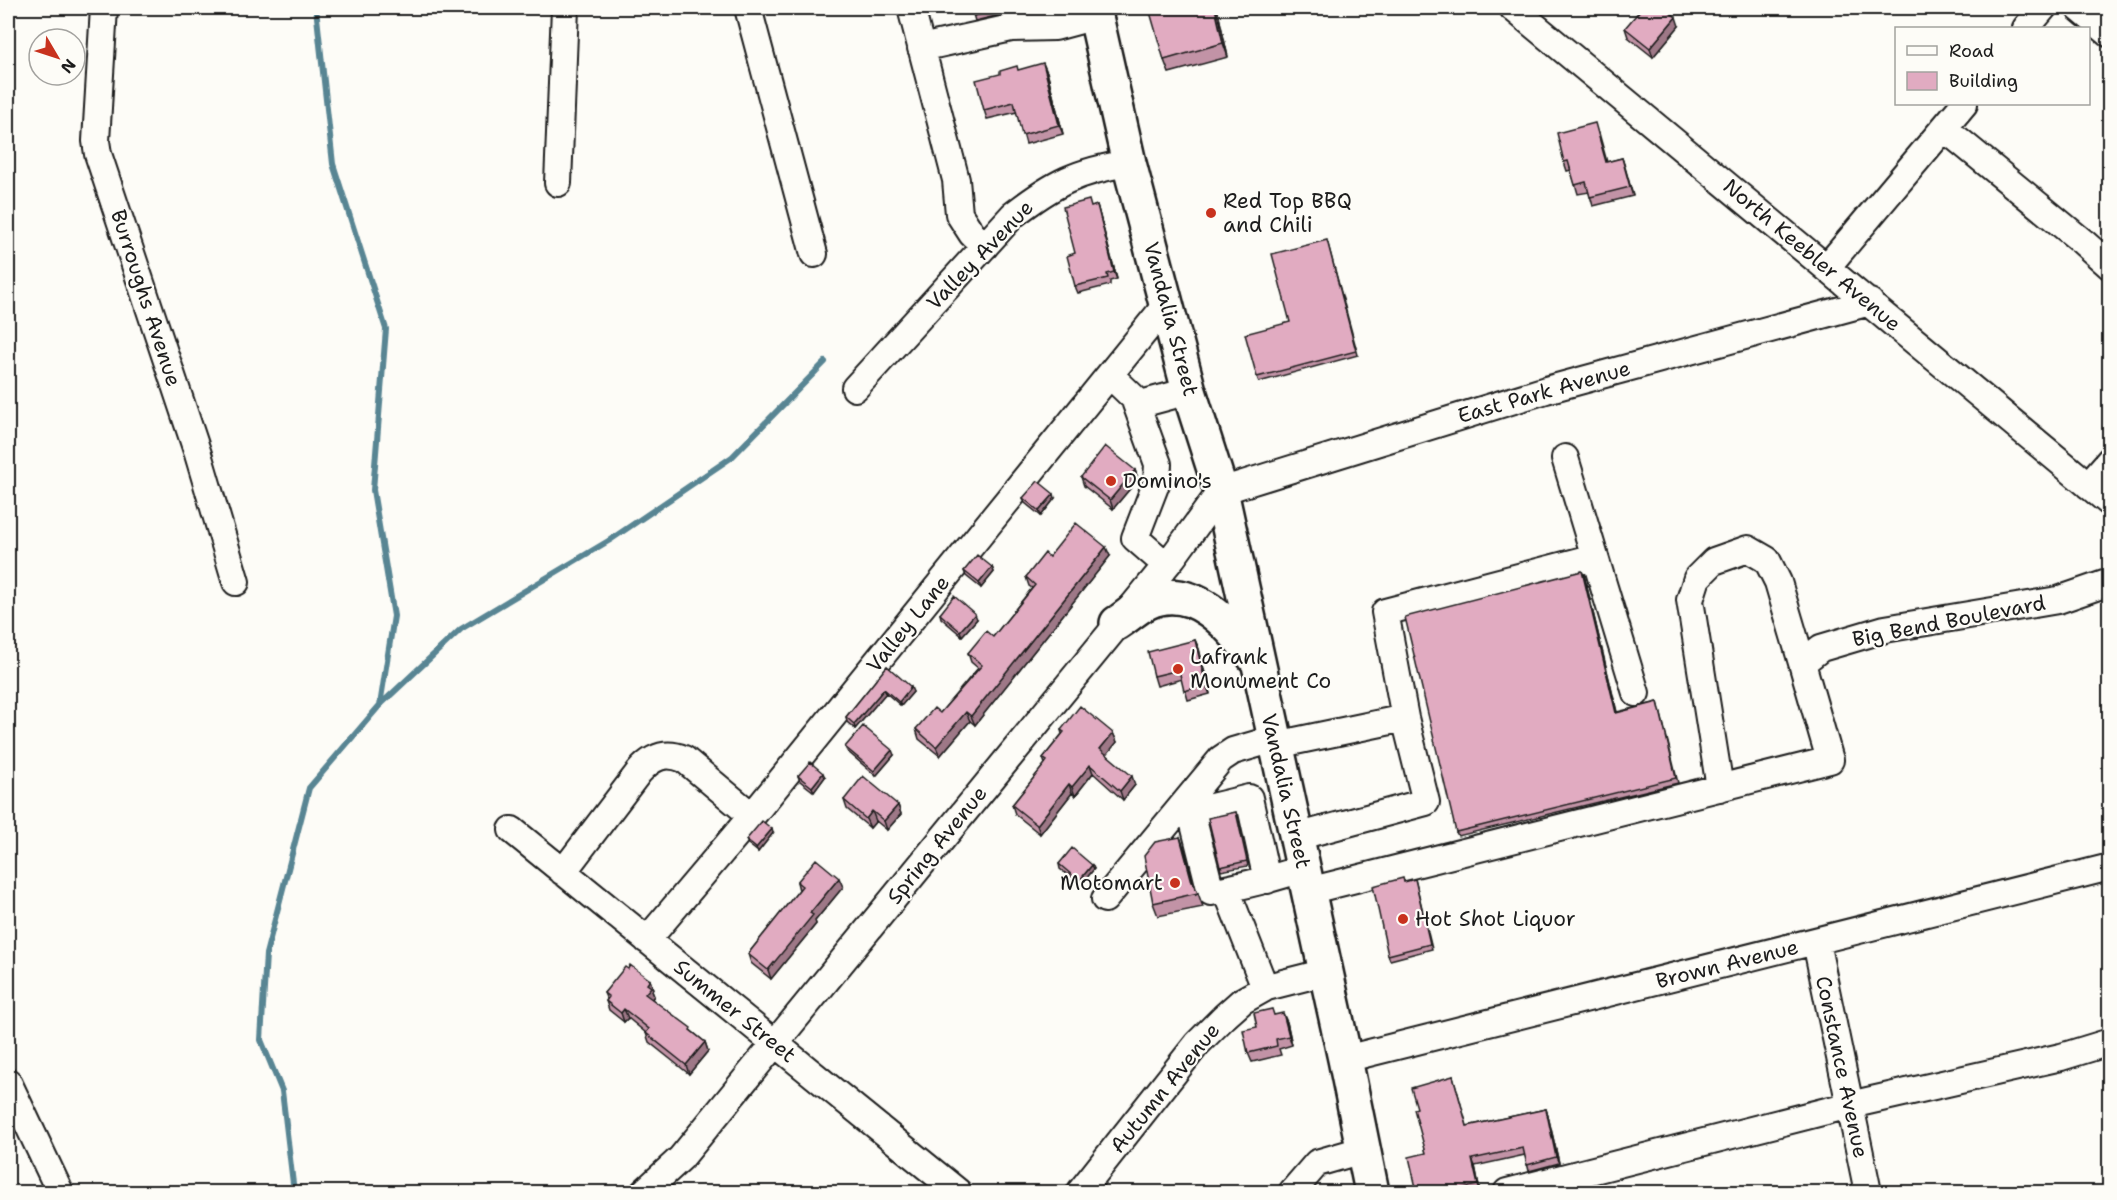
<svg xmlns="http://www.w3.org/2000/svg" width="2117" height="1200" viewBox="0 0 2117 1200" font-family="'Shantell Sans',sans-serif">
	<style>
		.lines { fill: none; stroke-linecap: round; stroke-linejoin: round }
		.stream { stroke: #598593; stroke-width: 6 }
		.minor-casing { stroke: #1c1c1c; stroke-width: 30 }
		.major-casing { stroke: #1c1c1c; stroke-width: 38 }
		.minor { stroke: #fdfcf7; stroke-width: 26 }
		.major { stroke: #fdfcf7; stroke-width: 33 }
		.wall { fill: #c293a6; stroke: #1c1c1c; stroke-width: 1.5 }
		.shaded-wall { fill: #9e7887; stroke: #1c1c1c; stroke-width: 1.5 }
		.building { fill: #e1abc1; stroke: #1c1c1c; stroke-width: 1.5 }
		.poi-dot { fill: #c8321e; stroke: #fdfcf7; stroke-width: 2 }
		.labels { text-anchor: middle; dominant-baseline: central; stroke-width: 4.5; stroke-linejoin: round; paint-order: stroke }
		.poi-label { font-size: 21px; fill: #1c1c1c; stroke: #fdfcf7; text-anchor: start }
		.street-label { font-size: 21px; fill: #1c1c1c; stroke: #fdfcf7 }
	</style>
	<rect width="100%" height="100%" fill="#fdfcf7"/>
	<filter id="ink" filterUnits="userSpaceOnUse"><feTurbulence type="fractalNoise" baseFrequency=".0167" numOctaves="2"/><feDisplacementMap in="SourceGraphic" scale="12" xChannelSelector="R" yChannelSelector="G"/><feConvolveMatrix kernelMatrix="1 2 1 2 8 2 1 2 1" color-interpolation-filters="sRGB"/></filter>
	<g filter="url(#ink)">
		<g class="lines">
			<!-- stream -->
			<path class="stream" d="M380 705 461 629 610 540 732 457 825 362
				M294 1192 282 1091 261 1040 266 954 309 788 380 705 394 616 373 490 386 329 333 164 316 8"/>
			<!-- minor casing -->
			<g class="minor-casing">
				<path id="minor" d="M104 8 96 141 98 154 198 454 236 582
					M748 8 814 254
					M911 8 956 180 959 214 972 234 985 246
					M1513 8 2110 503
					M2079 8 2110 34
					M2026 28 2043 8
					M921 48 1011 28 1055 27 1096 16
					M1944 128 2083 242 2110 266
					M558 183 565 8
					M1827 267 1964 104
					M1110 375 1134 398 1158 464 1157 481 1135 538 1166 565
					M855 388 1013 215C1054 183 1078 171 1129 163
					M1137 405 1189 391
					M1565 458 1636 693
					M2088 485 2110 460
					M1276 745 1405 718 1385 612 1595 557
					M1720 788 1690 600 1697 578 1714 561 1748 549 1767 560 1778 582 1802 663
					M512 830 958 1192
					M1296 837 1426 802 1405 718
					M563 872 639 772C652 757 665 751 684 759L752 816
					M1267 880 1249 798 1191 812 1211 892C1242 886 1273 879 1304 868
					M1226 889 1265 988
					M1308 891 1830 760 1802 663 1821 648 1885 629 2058 600 2110 582
					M1105 899 1221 759 1233 751 1274 739
					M647 940 752 816 1166 305
					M1816 942 1868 1192
					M1345 1059 2110 867
					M8 1082 60 1192
					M644 1192 681 1158 1173 557 1221 491 1546 390 1870 302
					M1080 1192 1197 1044 1224 1017 1242 1001 1267 987 1326 972
					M1292 1192 1317 1163 1362 1150
					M1507 1192 1850 1105 2061 1057 2110 1042"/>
			</g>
			<!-- major casing -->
			<g class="major-casing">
				<path id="major" d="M1094 8 1129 163 1189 391 1221 491 1345 1059 1372 1192
					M1117 623C1127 617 1137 607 1148 602 1193 581 1231 626 1255 658"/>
			</g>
			<!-- minor -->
			<use href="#minor" class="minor"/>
			<!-- major -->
			<use href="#major" class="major"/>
		</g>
		<!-- wall -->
		<path class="wall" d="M955 8H1020L1022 13H1008L975 21 972 11 957 14Z
			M1164 8H1217L1228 57 1169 73 1164 60Z
			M1679 26 1653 57 1628 37 1625 28Z
			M1018 70 1047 72 1063 134 1026 144 1017 112 987 119 984 110Z
			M1599 133 1607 162 1622 158 1633 196 1593 206 1589 192 1578 194 1571 170 1567 171 1564 162Z
			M1097 205 1117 279 1110 281V285L1078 293 1075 286V253L1092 207Z
			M1328 244 1358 355 1259 382 1257 377 1290 322Z
			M1135 470 1138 479 1113 509 1084 486 1081 477Z
			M1023 498H1055L1041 516 1025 503Z
			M1110 556 975 725 970 721 940 756 919 739 916 729 940 713 978 668 971 662 968 653 993 637 1032 588 1029 586 1026 577 1049 557Z
			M992 567 994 572 981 588 966 576 964 571Z
			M1584 575 1617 712 1658 702 1678 783 1458 836 1456 832Z
			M940 614 977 619 962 636 941 618Z
			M1195 640 1199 649 1210 694 1188 700 1182 679 1157 686 1154 676Z
			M887 666 913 692 901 706 886 693 855 729 847 722 846 717Z
			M1061 730 1113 733 1117 742 1106 754 1135 785 1123 800 1093 773 1075 796 1072 793 1040 834 1015 814 1012 805 1045 764 1043 758 1062 734Z
			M845 747 894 755 876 776 847 751Z
			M798 776 825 777 814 792 800 781Z
			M844 800 898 805 901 814 887 830 876 821 870 828 847 809Z
			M1236 812 1248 866 1221 871 1220 867Z
			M773 833 758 852 748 844 746 840Z
			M1180 837 1185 851 1194 886 1198 893 1203 907 1158 916 1153 903Z
			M1059 864 1092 865 1094 869 1081 885 1060 869Z
			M1415 879 1432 949 1390 960 1388 955 1404 882Z
			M797 882 843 887 815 921 816 924 771 979 751 963 748 954 799 890Z
			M628 969 650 980 653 989 652 991 654 996 652 999 705 1042 708 1051 689 1074 649 1042 646 1033 628 1018 624 1022 609 1010 606 1001 607 1000 604 993Z
			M1274 1015 1287 1022 1292 1045 1279 1049 1281 1055 1252 1062 1248 1053 1257 1027Z
			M1453 1076 1467 1126 1546 1109 1548 1116 1559 1163 1529 1171 1525 1155 1475 1166 1480 1191 1474 1192H1417L1426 1153 1417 1108Z"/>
		<!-- shaded-wall -->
		<path class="shaded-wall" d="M1215 8H1217L1228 57 1223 43Z
			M1676 17 1679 26 1653 57 1650 48Z
			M1043 63 1047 72 1063 134 1059 125Z
			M1622 158 1625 167 1633 196 1630 187Z
			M1097 205 1099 213 1117 279 1114 272Z
			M1135 470 1138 479 1113 509 1110 500Z
			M1054 494 1055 498 1041 516 1039 511Z
			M1106 547 1110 556 975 725 971 716Z
			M992 567 994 572 981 588 979 583Z
			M1582 571 1584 575 1618 717 1616 713Z
			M975 614 977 619 962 636 960 631Z
			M1195 640 1199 649 1210 694 1206 685Z
			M911 687 913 692 901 706 899 702Z
			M884 689 886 693 855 729 854 724Z
			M966 712 970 721 940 756 936 747Z
			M1113 733 1117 742 1104 758 1100 749Z
			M892 750 894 755 876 776 874 771Z
			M1090 765 1093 773 1075 796 1072 787Z
			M823 773 825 777 814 792 812 787Z
			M1132 776 1135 785 1123 800 1120 791Z
			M1069 784 1072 793 1040 834 1037 825Z
			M898 805 901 814 887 830 884 821Z
			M872 811 876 821 870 828 866 819Z
			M772 829 773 833 758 852 756 848Z
			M1180 837 1185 851 1196 896 1192 882Z
			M1092 865 1094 869 1081 885 1079 881Z
			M839 878 843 887 815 921 816 924 771 979 768 970 810 913Z
			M650 980 653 989 652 991 654 996 648 1003 645 994 647 984Z
			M624 1009 628 1018 624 1022 621 1013Z
			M1283 1013 1287 1022 1292 1045 1289 1036Z
			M705 1042 708 1051 689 1074 686 1065Z
			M1546 1109 1548 1116 1559 1163 1556 1157Z
			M1472 1159 1475 1166 1480 1191 1478 1185Z"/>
		<!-- building -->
		<path class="building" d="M955 8H967L955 10Z
			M971 8H1020L1006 9 974 16Z
			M1164 8H1215L1223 43 1164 60 1150 12Z
			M1642 8H1665L1676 17 1650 48 1625 28Z
			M1043 63 1059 125 1022 135 1014 102 984 110 976 80 1000 74V71L1017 66 1018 70Z
			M1595 123 1606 162 1622 158 1630 187 1590 197 1586 182 1575 185 1568 161 1564 162 1557 133Z
			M1089 200 1091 207 1097 205 1114 272 1107 274 1108 278 1075 286 1067 256 1075 253 1063 207Z
			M1327 240 1356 351 1257 377 1245 334 1290 322 1272 254Z
			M1105 446 1135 470 1110 500 1081 477Z
			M1038 481 1054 494 1039 511 1023 498Z
			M1076 523 1106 547 971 716 966 712 936 747 916 729 934 708 940 713 982 665 968 653 986 631 993 637 1035 585 1026 577 1045 553 1049 557Z
			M977 555 992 567 979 583 964 571Z
			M1582 571 1616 713 1658 702 1676 778 1456 832 1405 617Z
			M954 596 975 614 960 631 940 614Z
			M1195 640 1206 685 1184 691 1179 670 1154 676 1148 652Z
			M887 666 911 687 899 702 884 689 854 724 846 717Z
			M1080 706 1113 733 1100 749 1132 776 1120 791 1090 765 1072 787 1069 784 1037 825 1012 805 1044 765 1047 761 1043 758 1064 732 1061 730Z
			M863 726 892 750 874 771 845 747Z
			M810 762 823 773 812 787 798 776Z
			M863 776 898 805 884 821 872 811 866 819 844 800Z
			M1236 812 1247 861 1220 867 1208 818Z
			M762 821 772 829 756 848 746 840Z
			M1180 837 1192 882 1198 893 1153 903 1144 856 1155 842Z
			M1072 848 1092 865 1079 881 1059 864Z
			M816 859 839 878 810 913 813 915 768 970 748 954 802 886 797 882Z
			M1403 878 1404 882 1415 879 1430 944 1388 955 1373 886Z
			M630 965 650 980 647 984 651 987 645 994 691 1028 690 1030 705 1042 686 1065 646 1033 649 1029 624 1009 621 1013 606 1001 609 997 604 993 625 967 628 969Z
			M1272 1009 1274 1015 1283 1013 1289 1036 1276 1039 1277 1046 1248 1053 1243 1030 1257 1027 1254 1013Z
			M1453 1076 1467 1126 1546 1109 1556 1157 1527 1165 1523 1148 1472 1159 1478 1185 1444 1192H1417L1409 1157 1426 1153 1414 1109 1417 1108 1411 1088Z"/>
	</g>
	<!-- markers -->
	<g class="poi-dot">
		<circle cx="1211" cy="213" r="6"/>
		<circle cx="1111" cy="481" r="6"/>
		<circle cx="1178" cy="669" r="6"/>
		<circle cx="1175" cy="883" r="6"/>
		<circle cx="1403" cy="919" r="6"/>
	</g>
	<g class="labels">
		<!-- poi labels -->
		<g class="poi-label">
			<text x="1223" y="201">Red Top BBQ<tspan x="1223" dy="24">and Chili</tspan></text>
			<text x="1123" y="481">Domino's</text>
			<text x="1190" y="657">Lafrank<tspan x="1190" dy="24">Monument Co</tspan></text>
			<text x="1163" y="883" text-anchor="end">Motomart</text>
			<text x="1415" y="919">Hot Shot Liquor</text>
		</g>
		<!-- street labels -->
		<g class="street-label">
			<text transform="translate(980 255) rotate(-46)">Valley Avenue</text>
			<text transform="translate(1812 255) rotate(40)">North Keebler Avenue</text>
			<text transform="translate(146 298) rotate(72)">Burroughs Avenue</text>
			<text transform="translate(1171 319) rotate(75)">Vandalia Street</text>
			<text transform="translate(1544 392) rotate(-16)">East Park Avenue</text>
			<text transform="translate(1949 621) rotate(-11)">Big Bend Boulevard</text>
			<text transform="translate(908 624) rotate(-51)">Valley Lane</text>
			<text transform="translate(1286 791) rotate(77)">Vandalia Street</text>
			<text transform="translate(937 845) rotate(-51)">Spring Avenue</text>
			<text transform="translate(1727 964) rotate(-14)">Brown Avenue</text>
			<text transform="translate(735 1011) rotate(39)">Summer Street</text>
			<text transform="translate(1842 1067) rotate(78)">Constance Avenue</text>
			<text transform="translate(1165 1088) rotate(-51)">Autumn Avenue</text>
		</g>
	</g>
	<!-- margin -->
	<rect width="2117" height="1200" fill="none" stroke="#fdfcf7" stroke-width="30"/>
	<rect x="15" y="15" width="2087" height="1170" fill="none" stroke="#1c1c1c" stroke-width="2" filter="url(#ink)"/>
	<!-- legend -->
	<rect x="1895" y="27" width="195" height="78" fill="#fdfcf7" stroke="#a3a29f" stroke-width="1.5"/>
	<rect x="1907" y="46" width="30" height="9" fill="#fdfcf7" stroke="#a3a29f" stroke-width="1.5"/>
	<text x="1949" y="57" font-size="18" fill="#1c1c1c">Road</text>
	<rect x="1907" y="72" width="30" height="18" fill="#e1abc1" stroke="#a3a29f" stroke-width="1.5"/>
	<text x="1949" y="87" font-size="18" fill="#1c1c1c">Building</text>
	<!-- north arrow -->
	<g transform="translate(57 57) rotate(129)"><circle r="28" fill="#fdfcf7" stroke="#a3a29f" stroke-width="1.5"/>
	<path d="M0-4.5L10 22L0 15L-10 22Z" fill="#c8321e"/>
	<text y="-9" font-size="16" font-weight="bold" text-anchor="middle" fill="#1c1c1c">N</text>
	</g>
</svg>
